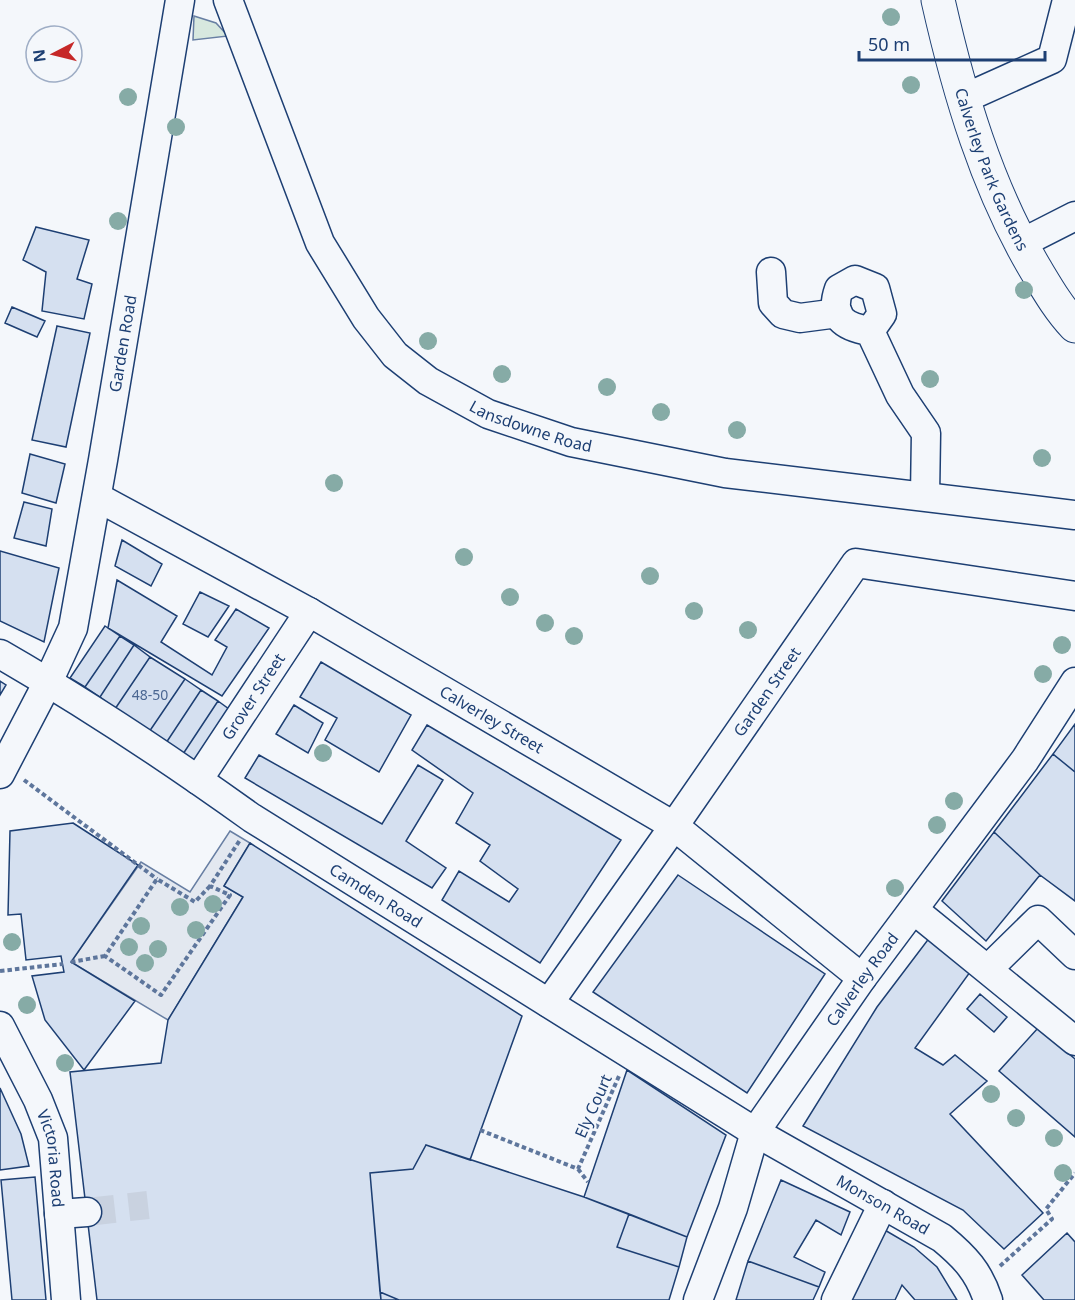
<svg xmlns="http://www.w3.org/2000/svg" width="1075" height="1300" viewBox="0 0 1075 1300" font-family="'Noto Sans',sans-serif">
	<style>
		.green { fill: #d7e8df; stroke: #687fa3; stroke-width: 1.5 }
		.parking { fill: #e3e8f0; stroke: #687fa3; stroke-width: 1.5 }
		.building { fill: #d5e0f0; stroke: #1d3f73; stroke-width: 1.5 }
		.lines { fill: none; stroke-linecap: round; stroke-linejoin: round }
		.minor-tunnel { stroke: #c9d2e0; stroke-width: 28; stroke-dasharray: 28 14; stroke-linecap: butt }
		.minor-casing { stroke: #1d3f73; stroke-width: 31 }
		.major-casing { stroke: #1d3f73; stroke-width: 35 }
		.path { stroke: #5e769c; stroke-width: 4; stroke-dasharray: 4.5 3; stroke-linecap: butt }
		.minor { stroke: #f4f7fb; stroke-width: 28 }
		.major { stroke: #f4f7fb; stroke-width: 33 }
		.tree { fill: #86aba6 }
		.labels { text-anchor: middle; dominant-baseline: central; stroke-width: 4.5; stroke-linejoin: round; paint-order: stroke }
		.number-label { font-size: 14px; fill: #4b6792 }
		.street-label { font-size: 16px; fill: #1d3f73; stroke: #f4f7fb }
	</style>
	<rect width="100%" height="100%" fill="#f4f7fb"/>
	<!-- green -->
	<path class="green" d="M194 16 216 23 228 36 193 40Z"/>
	<!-- parking -->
	<path class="parking" d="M230 831 250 843 224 886 243 897 168 1020 71 962 141 862 190 892Z"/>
	<!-- building -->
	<path class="building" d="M36 227 89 240 77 279 92 284 84 319 42 311 46 272 23 260Z
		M12 307 45 321 37 337 5 323Z
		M57 326 90 333 66 447 32 440Z
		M30 454 65 464 56 503 22 493Z
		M24 502 52 509 46 546 14 538Z
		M122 540 162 564 151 586 115 566Z
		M0 551 59 568 44 642 0 621Z
		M117 580 177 616 161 642 212 675 227 647 215 640 236 609 269 628 222 696 108 628Z
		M200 592 229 606 208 637 183 624Z
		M105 626 120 636 85 687 70 678Z
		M120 636 134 645 100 697 85 687Z
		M134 645 150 657 115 709 100 697Z
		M150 657 185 679 149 732 115 709Z
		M321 662 411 715 379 772 325 740 337 718 300 697Z
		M185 679 201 690 166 743 149 732Z
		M0 681 6 685 0 695Z
		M201 690 218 701 183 754 166 743Z
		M218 701 233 712 198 765 183 754Z
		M294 705 323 723 308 753 276 734Z
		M1075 724V772L1053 754Z
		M427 725 621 840 540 963 442 900 459 871 509 902 518 889 480 861 490 845 456 823 473 793 412 750Z
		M1053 754 1075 772V901L1040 875 994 832Z
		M259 755 382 824 418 765 443 780 406 841 446 868 432 888 245 778Z
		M73 823 138 865 71 962 135 1001 84 1070 45 1020 32 976 64 972 61 956 26 960 21 914 8 915 10 831Z
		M994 832 1040 875 986 941 942 901Z
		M250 843 522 1016 470 1160 426 1145 413 1169 370 1173 381 1300H97L70 1072 161 1063 168 1020 243 897 224 886Z
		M678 875 825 974 747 1093 593 992Z
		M930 937 973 968 915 1048 943 1065 955 1055 987 1081 950 1114 1043 1213 1004 1249 963 1210 803 1126 877 1007Z
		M980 994 1007 1017 994 1032 967 1009Z
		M1038 1028 1075 1059V1137L999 1071Z
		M627 1070 726 1135 687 1237 584 1197Z
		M0 1088 21 1134 29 1166 0 1170Z
		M426 1145 584 1197 629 1214 617 1247 679 1267 669 1300H399L380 1292 370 1173 413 1169Z
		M35 1177 46 1300H12L1 1180Z
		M781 1180 850 1212 841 1235 816 1220 794 1257 825 1272 819 1287 748 1261Z
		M629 1214 687 1237 679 1267 617 1247Z
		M883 1229 914 1247 937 1267 957 1300H915L902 1285 895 1300H847Z
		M1067 1233 1075 1242V1300H1044L1022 1275Z
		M748 1261 819 1287 813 1300H736Z
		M380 1292 399 1300H381Z"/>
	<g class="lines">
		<!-- minor-tunnel -->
		<path class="minor-tunnel" d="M87 1212 148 1205"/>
		<!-- minor casing -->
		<g class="minor-casing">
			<g id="minor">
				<path id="s1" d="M228 0 320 243 366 318 395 355 428 381 488 414 571 442 725 473 1075 515"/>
				<path d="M963 99 1052 59 1067 0"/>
				<path d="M1020 244 1075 216"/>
				<path d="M771 272 773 303 783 314 800 318 838 313"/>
				<path d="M870 331C844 327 829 317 839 289L855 280 875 288 882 314 870 331 900 395 926 433 925 496"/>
				<path id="s2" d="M97 497 309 612 674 826 862 978"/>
				<path id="s3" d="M0 654C87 704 171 760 252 818L755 1132 942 1238C965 1257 979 1272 988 1300"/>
				<path id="s4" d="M0 774 48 682 73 628 103 460 180 0"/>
				<path id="s5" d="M198 780 309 612"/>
				<path d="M914 910 1075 1041"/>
				<path d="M988 969 1038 920 1075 955"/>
				<path id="s6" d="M549 1003 674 826 856 563 1075 596"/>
				<path id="s7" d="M0 1026 38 1100 53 1138 66 1300"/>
				<path d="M59 1214 87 1212"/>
				<path id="s8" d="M698 1300 733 1208 755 1132 862 978 1025 760 1075 682"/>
				<path d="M836 1300 883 1204"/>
			</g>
		</g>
		<!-- major casing -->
		<g class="major-casing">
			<g id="major">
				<path id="s9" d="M938 0C959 93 987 188 1036 270 1048 290 1059 309 1075 326"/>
			</g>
		</g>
		<!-- path -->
		<path class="path" d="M24 780 157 879
			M210 886 195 902 157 879 105 956 161 995 230 895 210 886 240 840
			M71 962 105 956
			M0 971 63 964
			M480 1130 578 1169 619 1076
			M578 1169 588 1182
			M1000 1266 1052 1219 1046 1209 1075 1173"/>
		<!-- minor -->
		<use href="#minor" class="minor"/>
		<!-- major -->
		<use href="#major" class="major"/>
	</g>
	<!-- trees -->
	<g class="tree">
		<circle cx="891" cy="17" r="9"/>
		<circle cx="911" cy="85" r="9"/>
		<circle cx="128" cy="97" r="9"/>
		<circle cx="176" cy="127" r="9"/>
		<circle cx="118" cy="221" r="9"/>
		<circle cx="1024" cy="290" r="9"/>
		<circle cx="428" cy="341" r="9"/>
		<circle cx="502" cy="374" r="9"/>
		<circle cx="930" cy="379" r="9"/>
		<circle cx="607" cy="387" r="9"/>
		<circle cx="661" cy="412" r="9"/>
		<circle cx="737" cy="430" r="9"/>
		<circle cx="1042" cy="458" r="9"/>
		<circle cx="334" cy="483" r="9"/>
		<circle cx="464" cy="557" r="9"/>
		<circle cx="650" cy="576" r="9"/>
		<circle cx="510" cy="597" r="9"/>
		<circle cx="694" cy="611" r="9"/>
		<circle cx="545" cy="623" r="9"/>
		<circle cx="748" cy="630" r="9"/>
		<circle cx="574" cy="636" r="9"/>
		<circle cx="1062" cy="645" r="9"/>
		<circle cx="1043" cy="674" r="9"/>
		<circle cx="323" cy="753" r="9"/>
		<circle cx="954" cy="801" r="9"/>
		<circle cx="937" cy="825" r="9"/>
		<circle cx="895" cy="888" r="9"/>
		<circle cx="213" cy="904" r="9"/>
		<circle cx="180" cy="907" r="9"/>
		<circle cx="141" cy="926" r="9"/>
		<circle cx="196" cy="930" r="9"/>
		<circle cx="12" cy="942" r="9"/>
		<circle cx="129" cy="947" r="9"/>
		<circle cx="158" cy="949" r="9"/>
		<circle cx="145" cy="963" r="9"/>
		<circle cx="27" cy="1005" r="9"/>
		<circle cx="65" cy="1063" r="9"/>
		<circle cx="991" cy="1094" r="9"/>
		<circle cx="1016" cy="1118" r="9"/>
		<circle cx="1054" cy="1138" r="9"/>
		<circle cx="1063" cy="1173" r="9"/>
	</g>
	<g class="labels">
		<!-- number labels -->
		<g class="number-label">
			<text x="150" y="694">48-50</text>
		</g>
		<!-- street labels -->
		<g class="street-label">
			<text stroke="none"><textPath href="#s9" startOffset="178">Calverley Park Gardens</textPath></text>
			<text stroke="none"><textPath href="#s4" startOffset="452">Garden Road</textPath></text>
			<text stroke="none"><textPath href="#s1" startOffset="550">Lansdowne Road</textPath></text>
			<text stroke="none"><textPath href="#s6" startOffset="380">Garden Street</textPath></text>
			<text stroke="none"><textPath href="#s5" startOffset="100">Grover Street</textPath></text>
			<text stroke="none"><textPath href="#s2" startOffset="453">Calverley Street</textPath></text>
			<text stroke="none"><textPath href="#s3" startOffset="447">Camden Road</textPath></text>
			<text stroke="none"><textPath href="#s8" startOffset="364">Calverley Road</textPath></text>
			<text transform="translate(593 1106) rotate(-66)">Ely Court</text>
			<text stroke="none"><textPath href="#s7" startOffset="144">Victoria Road</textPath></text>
			<text stroke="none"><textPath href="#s3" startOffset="1041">Monson Road</textPath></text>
		</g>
	</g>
	<!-- north arrow -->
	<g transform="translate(54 54) rotate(263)"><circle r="28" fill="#f4f7fb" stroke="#9eadc5" stroke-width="1.5"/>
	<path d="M0-4.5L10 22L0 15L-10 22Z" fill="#c62828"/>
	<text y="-9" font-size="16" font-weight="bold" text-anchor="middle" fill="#1d3f73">N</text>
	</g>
	<!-- scale -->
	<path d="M859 51v9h186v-9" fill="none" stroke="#1d3f73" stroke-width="3"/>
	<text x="868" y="51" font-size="18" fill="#1d3f73" stroke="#f4f7fb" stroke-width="4.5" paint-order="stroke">50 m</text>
</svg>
